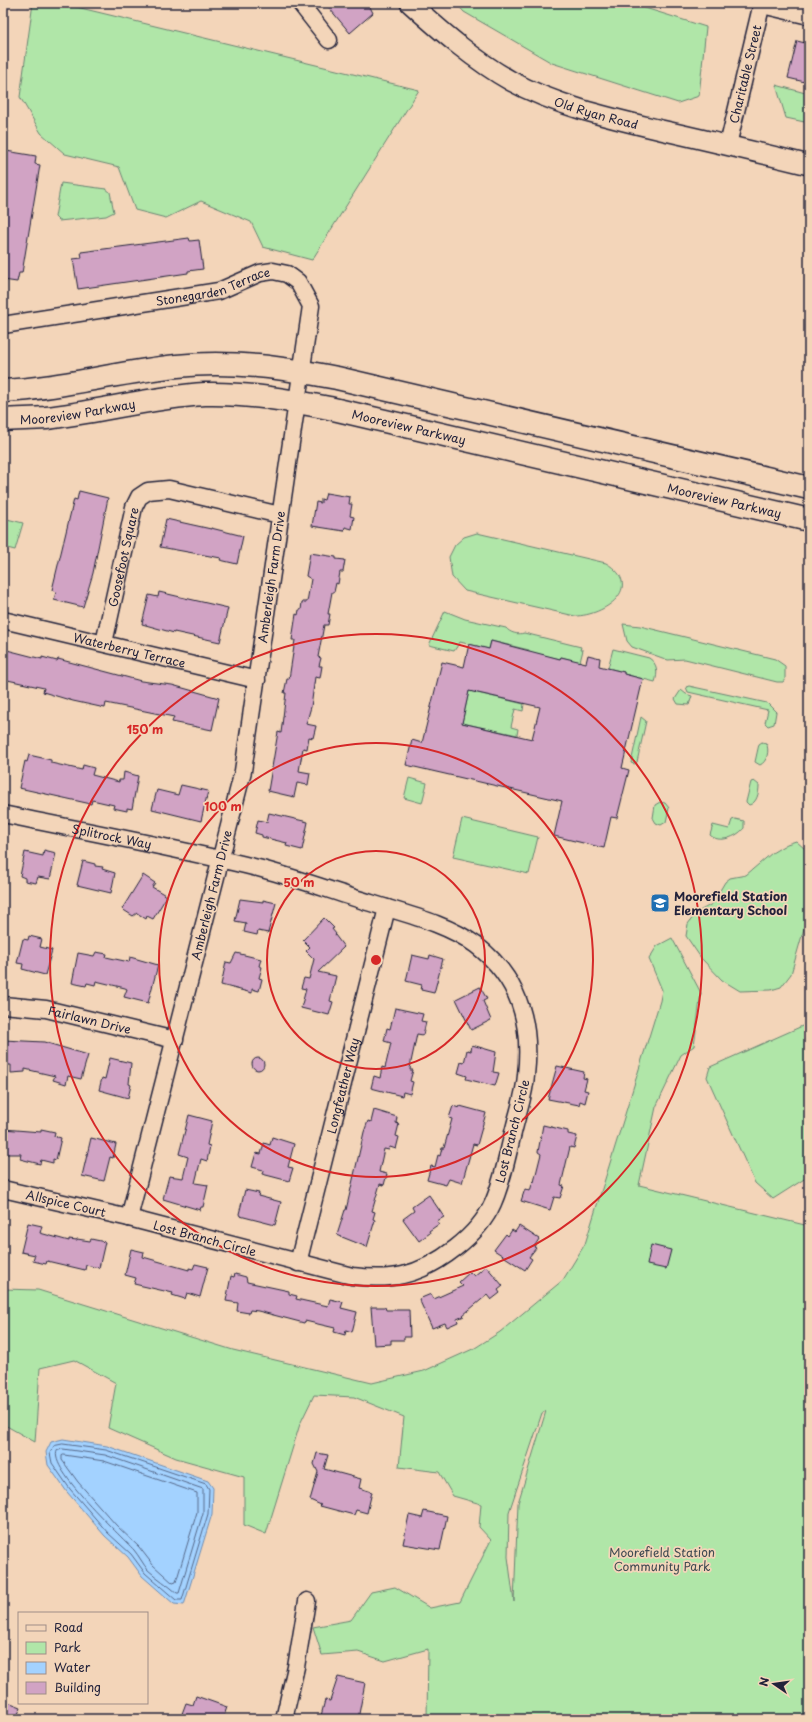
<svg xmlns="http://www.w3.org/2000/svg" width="812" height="1722" viewBox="0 0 812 1722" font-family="'Playpen Sans',sans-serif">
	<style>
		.green { fill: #b0e6a8; stroke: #698472; fill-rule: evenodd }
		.water { fill: #a3d2ff; stroke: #6f8cb1 }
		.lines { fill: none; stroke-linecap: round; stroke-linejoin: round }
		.shore { stroke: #566889; stroke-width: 1 }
		.building { fill: #d1a3c4; stroke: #22223b; fill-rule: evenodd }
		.minor-casing { stroke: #22223b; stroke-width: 19 }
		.tertiary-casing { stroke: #22223b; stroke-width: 22 }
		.secondary-casing { stroke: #22223b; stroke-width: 25 }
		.minor { stroke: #f3d5b9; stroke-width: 16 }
		.tertiary { stroke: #f3d5b9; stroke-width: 19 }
		.secondary { stroke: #f3d5b9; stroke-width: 22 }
		.ring { fill: none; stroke: #d62828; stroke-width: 2 }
		.labels { text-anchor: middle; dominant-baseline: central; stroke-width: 3.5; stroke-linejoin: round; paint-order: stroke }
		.street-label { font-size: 12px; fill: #22223b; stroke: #f3d5b9 }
		.poi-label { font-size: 12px; font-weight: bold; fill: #22223b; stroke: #f3d5b9; text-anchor: start }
		.park-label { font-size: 12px; fill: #3e4951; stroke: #f3d5b9 }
		.centre { fill: #d62828; stroke: #f3d5b9; stroke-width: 2 }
		.ring-label { font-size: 12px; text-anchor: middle; font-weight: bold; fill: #d62828; stroke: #f3d5b9; stroke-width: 3.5; stroke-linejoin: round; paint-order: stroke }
	</style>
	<rect width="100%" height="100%" fill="#f3d5b9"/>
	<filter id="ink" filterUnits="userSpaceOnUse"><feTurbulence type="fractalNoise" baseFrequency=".025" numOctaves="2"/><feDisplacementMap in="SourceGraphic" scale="8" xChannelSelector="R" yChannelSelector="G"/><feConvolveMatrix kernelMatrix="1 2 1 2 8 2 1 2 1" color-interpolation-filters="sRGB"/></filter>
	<g filter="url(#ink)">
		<!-- green -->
		<path class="green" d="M33 3H60L419 90 312 260 263 247 251 222 201 201 166 218 135 210 119 167 65 154 41 133 20 97Z
			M456 3H629L706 27 699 96 678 103 552 63 464 12Z
			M776 85 809 94V123L786 118Z
			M61 183 106 189 110 192 114 212 106 216 59 221 55 217Z
			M3 518 23 523 15 550 3 547Z
			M477 533 606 563C646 587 604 616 575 616L465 591 452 577 449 557 455 545 464 537Z
			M445 611 465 619 506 628C510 633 518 635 524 633L581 647 580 650H583L580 662 561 657 560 659 529 652V650L491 641 489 649 460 642 454 651 429 645Z
			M623 624 640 626 775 659 785 666V679L783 682H777L685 659 668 660 632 647 627 641Z
			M613 649 649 658C658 664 658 673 655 682L624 674V672L608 668Z
			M689 686 767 703 776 712 774 724 768 726 765 723 768 710 688 692 686 687Z
			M681 690 686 694 692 696 689 705 678 704 675 699Z
			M469 691 524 704 523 711 515 709 511 727 518 729 517 735 462 723Z
			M641 717 646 721 637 762 635 764 631 763Z
			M762 742 766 743C770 750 767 762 760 765L755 762 759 744Z
			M409 778 427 783 422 803 404 798Z
			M754 781 759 785C759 793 757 803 749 805L746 802 751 782Z
			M660 802 665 803 669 808 666 822 661 825 656 823 653 818 655 805Z
			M462 819 538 837 529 874 453 857Z
			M735 819 744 821V828C737 837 719 844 710 835L713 825 729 829 732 820Z
			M796 841 805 849V859L809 871V911L791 974 781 987 771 990 740 991 722 980 701 958 686 936 688 924 696 913 712 904 725 882 730 878 746 875 772 853 787 844Z
			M672 938 701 993 694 1046 681 1055 656 1107 639 1185 809 1226V1719H427L428 1649 385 1661 358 1652 322 1655 313 1627 351 1620 371 1592 395 1587 430 1608 460 1602 491 1540 479 1527 481 1504 453 1496 439 1472 399 1467 404 1417 354 1397 314 1395 300 1424 266 1534 244 1525V1477L176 1458 108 1428 116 1383 74 1360 40 1368 35 1442 3 1424V1289L38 1290 233 1350 372 1383 424 1371 475 1348 500 1332 563 1280 585 1244 660 1001 662 990 649 959 657 946ZM546 1411 518 1503 514 1602 508 1557 509 1512 542 1413Z
			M809 1023V1176L773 1199 755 1183 707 1077 710 1067Z"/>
		<!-- water -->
		<path class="water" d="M63 1439 107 1446 208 1481 213 1488 212 1514 184 1605 174 1604 142 1576 128 1557 105 1536 67 1492 48 1465 46 1452 51 1442Z"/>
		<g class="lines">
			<!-- shore -->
			<path class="shore" d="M63 1444 106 1450 206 1484 209 1489 208 1514 182 1600H176L145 1573 131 1554 108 1533 70 1489 52 1463 50 1453 54 1446Z
				M63 1449 105 1455 203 1489V1513L179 1593H177C168 1585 157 1578 148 1570 143 1564 139 1556 134 1550 120 1535 48 1469 57 1451Z
				M64 1455 104 1461 197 1493V1512L176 1582 173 1583 153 1565 139 1547 116 1525 78 1482 62 1460V1456Z"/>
		</g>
		<!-- building -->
		<path class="building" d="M325 3H368L373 13 350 33Z
			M797 41 809 44V83L788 78Z
			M6 151 36 156 35 164 40 165 22 273H19L17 282 3 280V172Z
			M189 238 190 241 199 240 203 269 188 271V273L78 289 73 259 82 258 81 252Z
			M79 491 108 498 93 573 83 607 54 600 56 592 52 590 74 499 77 500Z
			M326 493 350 497 349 504H352L350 516 354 517 352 529 345 527 344 531 312 526 316 502 321 503V499L324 500Z
			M166 519 211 529V528L243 536 237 564 220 560 221 558 160 547Z
			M310 553 336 557V559L345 560 343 572H340L338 584 336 583 334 592H332L328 614H330L328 625H324L318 657 321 658 319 666H322L320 678 315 677 311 707 306 724 316 726 313 738 309 737 307 749 303 748 299 771 310 773 308 785 297 783 294 797 268 791 278 732 281 733 286 693H284L287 679H289L295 640H292L296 614 298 615 299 610H301L302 602H307L311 579 306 576Z
			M159 592 228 608 220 642 174 632V633L142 624 149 595 158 597Z
			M491 641 560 659 561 657 586 663 588 655 600 658 599 666 624 672V674L643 679 622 768 629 770 617 818 611 817 604 848 554 836 562 801 406 765 412 740 422 743 442 662 464 667 469 644 489 649ZM469 691 540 707 532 739 462 723Z
			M3 649 42 659V657L57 661 58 659 141 681 172 685 219 698 212 730 172 722 174 717 106 703 105 708 73 701 43 692 44 688 3 679Z
			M29 755 51 760V763L82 770 83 765 94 768 92 775 119 782V780H123L124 772 138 776 132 809 127 808V811L113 808 114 805 92 800 91 804 19 788 25 761 27 762Z
			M181 785 208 791 201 821 152 809 157 790 178 795Z
			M269 813 308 822 302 850 286 846 287 843 262 837V835L255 833 258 820 267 822Z
			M44 850 56 853 50 879 38 877 36 883 25 881V878L20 876 25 852 43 856Z
			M83 861 95 864V866L103 867 102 869 115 873 111 893 77 885Z
			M143 875 155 883 152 887 167 896 153 919 147 916 146 919 137 913 133 916 122 909Z
			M240 899 263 902V900L276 903 268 933 258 931 257 935 244 932 246 923 235 921Z
			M324 918 334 928 332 929 336 934 335 935 344 947 318 972 336 976 330 1001 333 1002 329 1015 301 1008 306 989 301 988 304 978 309 979 314 959 306 951 310 947 303 940Z
			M29 936 42 939 40 947 52 950 45 975 22 969 23 964 17 963 23 939 28 940Z
			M96 952 107 954 106 957 129 962 130 957 158 965 148 1003 124 997 127 989 125 988 96 981 95 985 87 983 86 986 72 983 78 953 94 956Z
			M236 953 261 959 259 966 262 967 259 978 262 979 259 991 252 989V993L221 985 226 962 231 963Z
			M412 955 429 959 430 955 443 959 434 993 421 990 422 985 406 981Z
			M480 987 487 999 483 1001 491 1020 471 1030 456 999Z
			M395 1008 423 1014 421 1021 426 1022 423 1035 417 1034 411 1062 410 1070H413L410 1081 413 1082 410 1094 403 1092 402 1096 371 1088 374 1076 380 1078 382 1067 385 1068 391 1043 384 1041 387 1028 390 1029Z
			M3 1040 44 1042 88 1055 81 1079 68 1076 66 1084 53 1080 55 1076 25 1069V1072L11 1073V1065H3Z
			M472 1045 496 1052 493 1072 499 1073 495 1086 466 1079 467 1076 458 1073 461 1062 464 1063 467 1050 471 1051Z
			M252 1064a6 6 0 1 1 12 0a6 6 0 1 1-12 0Z
			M110 1058 131 1063 129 1084 131 1085 128 1098 99 1090 102 1078 105 1079Z
			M557 1066 584 1072 583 1078 587 1079 584 1090 588 1091 585 1103 580 1101 579 1105 548 1099Z
			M453 1106 459 1108 460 1106 486 1113 477 1145 473 1144 462 1183 449 1179 446 1185 427 1180 431 1166 435 1167 438 1155 440 1156 442 1148H444L452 1119 449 1118Z
			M374 1110 397 1117 396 1123 399 1124 396 1136 399 1137 396 1149 390 1147 389 1150 384 1149 379 1172 387 1174 384 1185 380 1184 372 1211 375 1212 373 1219 375 1220 367 1247 337 1235 345 1210H346L364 1132 368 1121 371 1122Z
			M189 1115 212 1121 207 1145 210 1146 207 1161 201 1159 195 1183 208 1185 203 1207H201L200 1210 163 1199 169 1176 183 1178 188 1157 179 1154Z
			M543 1125 568 1131V1134L577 1136 574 1148 570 1147 561 1185 564 1186 560 1198 554 1197 550 1210 521 1201 525 1189 530 1191 533 1181 534 1182 541 1154 538 1152Z
			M3 1129 41 1132V1129L55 1132 54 1136 61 1138 56 1160 53 1159V1163L41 1160 40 1164 20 1159 21 1154H3Z
			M272 1137 294 1144 288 1167 293 1168 289 1181 262 1174 263 1170 252 1167 256 1153 261 1154 264 1143 270 1145Z
			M91 1138 116 1144 113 1158 110 1157 104 1181 82 1176Z
			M245 1190 259 1193 258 1196 281 1202 275 1225 240 1216 239 1214Z
			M429 1195 444 1217 437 1221 439 1224 429 1231 430 1233 419 1241 403 1219 414 1211 412 1207Z
			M28 1223 42 1226 40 1233 69 1241V1239L77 1240V1239L90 1241 91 1239 105 1242 99 1268 86 1265 85 1270 47 1261 46 1264 33 1261 35 1255 21 1252Z
			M519 1226 539 1239 534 1247 536 1248 529 1257 532 1259 525 1270 494 1250 506 1234 508 1236 512 1230 515 1232Z
			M651 1245 671 1250 666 1269 647 1265Z
			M131 1249 144 1252 143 1257 189 1270V1268L193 1269 195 1264 208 1267 200 1297 187 1293 185 1299 172 1295 173 1293 134 1284 136 1278 125 1275Z
			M486 1266 503 1286 498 1290 500 1293 491 1300 487 1295 463 1315 464 1316 457 1319 458 1322 447 1327 445 1323 432 1328 419 1299 431 1294 434 1299 463 1286 459 1282 470 1272 474 1276Z
			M235 1274 246 1277 247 1282 289 1291V1294L297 1296 296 1299 328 1306 330 1299 343 1302 341 1308 357 1312 352 1332 346 1330 345 1335 334 1332 335 1328 305 1321 304 1323 258 1311 250 1310 249 1313 237 1311 238 1303 226 1301 231 1276 234 1277Z
			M371 1307H385L386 1310H409L410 1337H404V1340H391V1344L374 1345Z
			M317 1453 328 1455 324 1469 361 1479 359 1488 372 1492 367 1513 356 1510 354 1515 320 1506 321 1505 310 1500 318 1472 314 1464Z
			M424 1511 447 1516 440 1550 403 1544 409 1515 422 1518Z
			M338 1677 365 1683 358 1719H335L321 1716 325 1700 330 1701Z
			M196 1696 227 1707 223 1719H180L186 1703 193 1705Z
			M3 1700 21 1707 16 1719H3Z"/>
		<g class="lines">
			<!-- minor casing -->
			<g class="minor-casing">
				<g id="minor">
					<path d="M300 3 329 40"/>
					<path d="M762 5 809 16"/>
					<path id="s1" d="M728 145 762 3"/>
					<path id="s2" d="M3 325 219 291 260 273 273 271 287 274 298 282 311 306 243 771 129 1218"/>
					<path id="s3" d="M3 620 257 680"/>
					<path id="s4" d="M104 643 134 507 139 497 148 491 169 489 280 515"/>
					<path id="s5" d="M3 814C89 832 177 848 262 869 299 879 335 892 371 903 405 914 446 923 476 945 519 978 532 1022 526 1075 525 1092 519 1109 515 1125 508 1151 504 1178 493 1203 479 1235 437 1267 403 1275 386 1279 369 1278 352 1276L129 1218 3 1189"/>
					<path id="s6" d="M3 1005 46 1009 175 1040"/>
					<path id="s7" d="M298 1263 387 908"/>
					<path d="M284 1719 296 1667 307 1601"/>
				</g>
			</g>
			<!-- tertiary casing -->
			<g class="tertiary-casing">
				<g id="tertiary">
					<path id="s8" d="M410 3C442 32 474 60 511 81 557 106 611 118 661 130 710 141 760 153 809 165"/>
				</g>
			</g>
			<!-- secondary casing -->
			<g class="secondary-casing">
				<g id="secondary">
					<path d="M3 391C62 388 119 372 177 366 231 360 285 368 337 378L809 488"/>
					<path id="s9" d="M3 420C17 419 32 419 46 418 99 412 152 397 205 394 247 393 288 400 329 408L809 520"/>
				</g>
			</g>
			<!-- minor -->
			<use href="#minor" class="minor"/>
			<!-- tertiary -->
			<use href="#tertiary" class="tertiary"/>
			<!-- secondary -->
			<use href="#secondary" class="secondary"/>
		</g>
	</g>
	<!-- distance rings -->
	<g class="ring">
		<circle cx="376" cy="960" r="109"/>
		<circle cx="376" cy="960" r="217"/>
		<circle cx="376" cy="960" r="326"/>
	</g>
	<!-- icons -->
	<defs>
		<g id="school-square" transform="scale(1)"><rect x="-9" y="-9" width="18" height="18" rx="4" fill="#1f6fb2" stroke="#f3d5b9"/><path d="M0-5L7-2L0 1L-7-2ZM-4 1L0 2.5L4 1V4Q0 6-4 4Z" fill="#fff"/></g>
	</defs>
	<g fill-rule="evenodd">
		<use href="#school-square" x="660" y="903"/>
	</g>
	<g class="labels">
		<!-- street labels -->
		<g class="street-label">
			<text stroke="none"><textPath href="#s1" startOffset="73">Charitable Street</textPath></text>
			<text stroke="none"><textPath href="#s8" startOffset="219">Old Ryan Road</textPath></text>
			<text stroke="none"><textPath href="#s2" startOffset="214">Stonegarden Terrace</textPath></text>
			<text stroke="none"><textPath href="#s9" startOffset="75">Mooreview Parkway</textPath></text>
			<text stroke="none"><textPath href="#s9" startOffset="411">Mooreview Parkway</textPath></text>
			<text stroke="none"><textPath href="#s9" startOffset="735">Mooreview Parkway</textPath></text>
			<text stroke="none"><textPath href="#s4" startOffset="88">Goosefoot Square</textPath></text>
			<text transform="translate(271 577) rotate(-82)">Amberleigh Farm Drive</text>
			<text stroke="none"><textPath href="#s3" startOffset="130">Waterberry Terrace</textPath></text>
			<text stroke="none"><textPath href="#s5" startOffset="111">Splitrock Way</textPath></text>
			<text transform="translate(211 895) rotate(-76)">Amberleigh Farm Drive</text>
			<text stroke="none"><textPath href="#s6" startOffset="88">Fairlawn Drive</textPath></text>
			<text stroke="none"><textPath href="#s7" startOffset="183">Longfeather Way</textPath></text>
			<text transform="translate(512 1131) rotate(-76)">Lost Branch Circle</text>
			<text transform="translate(66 1203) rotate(13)">Allspice Court</text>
			<text transform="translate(205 1238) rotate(15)">Lost Branch Circle</text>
		</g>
		<!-- poi labels -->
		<g class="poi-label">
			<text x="674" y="896">Moorefield Station<tspan x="674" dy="14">Elementary School</tspan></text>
		</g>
		<!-- park labels -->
		<g class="park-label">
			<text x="662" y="1552">Moorefield Station<tspan x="662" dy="14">Community Park</tspan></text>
		</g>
	</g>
	<circle cx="376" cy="960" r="6" class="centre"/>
	<g class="ring-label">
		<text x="145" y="734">150 m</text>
		<text x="223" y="811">100 m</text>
		<text x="299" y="887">50 m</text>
	</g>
	<!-- margin -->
	<rect width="812" height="1722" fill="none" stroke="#f3d5b9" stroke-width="16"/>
	<rect x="8" y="8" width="796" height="1706" fill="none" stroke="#22223b" stroke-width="1.5" filter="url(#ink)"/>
	<!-- legend -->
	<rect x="18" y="1612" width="130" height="92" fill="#f3d5b9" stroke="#9f8d87"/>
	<rect x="26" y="1625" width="20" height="6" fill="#f3d5b9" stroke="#9f8d87"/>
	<text x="54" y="1632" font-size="12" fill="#22223b">Road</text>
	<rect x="26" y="1642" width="20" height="12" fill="#b0e6a8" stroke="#9f8d87"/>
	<text x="54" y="1652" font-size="12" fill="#22223b">Park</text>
	<rect x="26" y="1662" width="20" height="12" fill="#a3d2ff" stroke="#9f8d87"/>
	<text x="54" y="1672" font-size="12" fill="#22223b">Water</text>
	<rect x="26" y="1682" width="20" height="12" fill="#d1a3c4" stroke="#9f8d87"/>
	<text x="54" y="1692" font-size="12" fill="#22223b">Building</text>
	<!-- north arrow -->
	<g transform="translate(774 1684) rotate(283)" stroke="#f3d5b9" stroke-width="3" paint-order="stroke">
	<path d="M0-3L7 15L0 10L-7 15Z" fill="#22223b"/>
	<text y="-6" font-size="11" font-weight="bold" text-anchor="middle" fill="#22223b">N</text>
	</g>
</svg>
